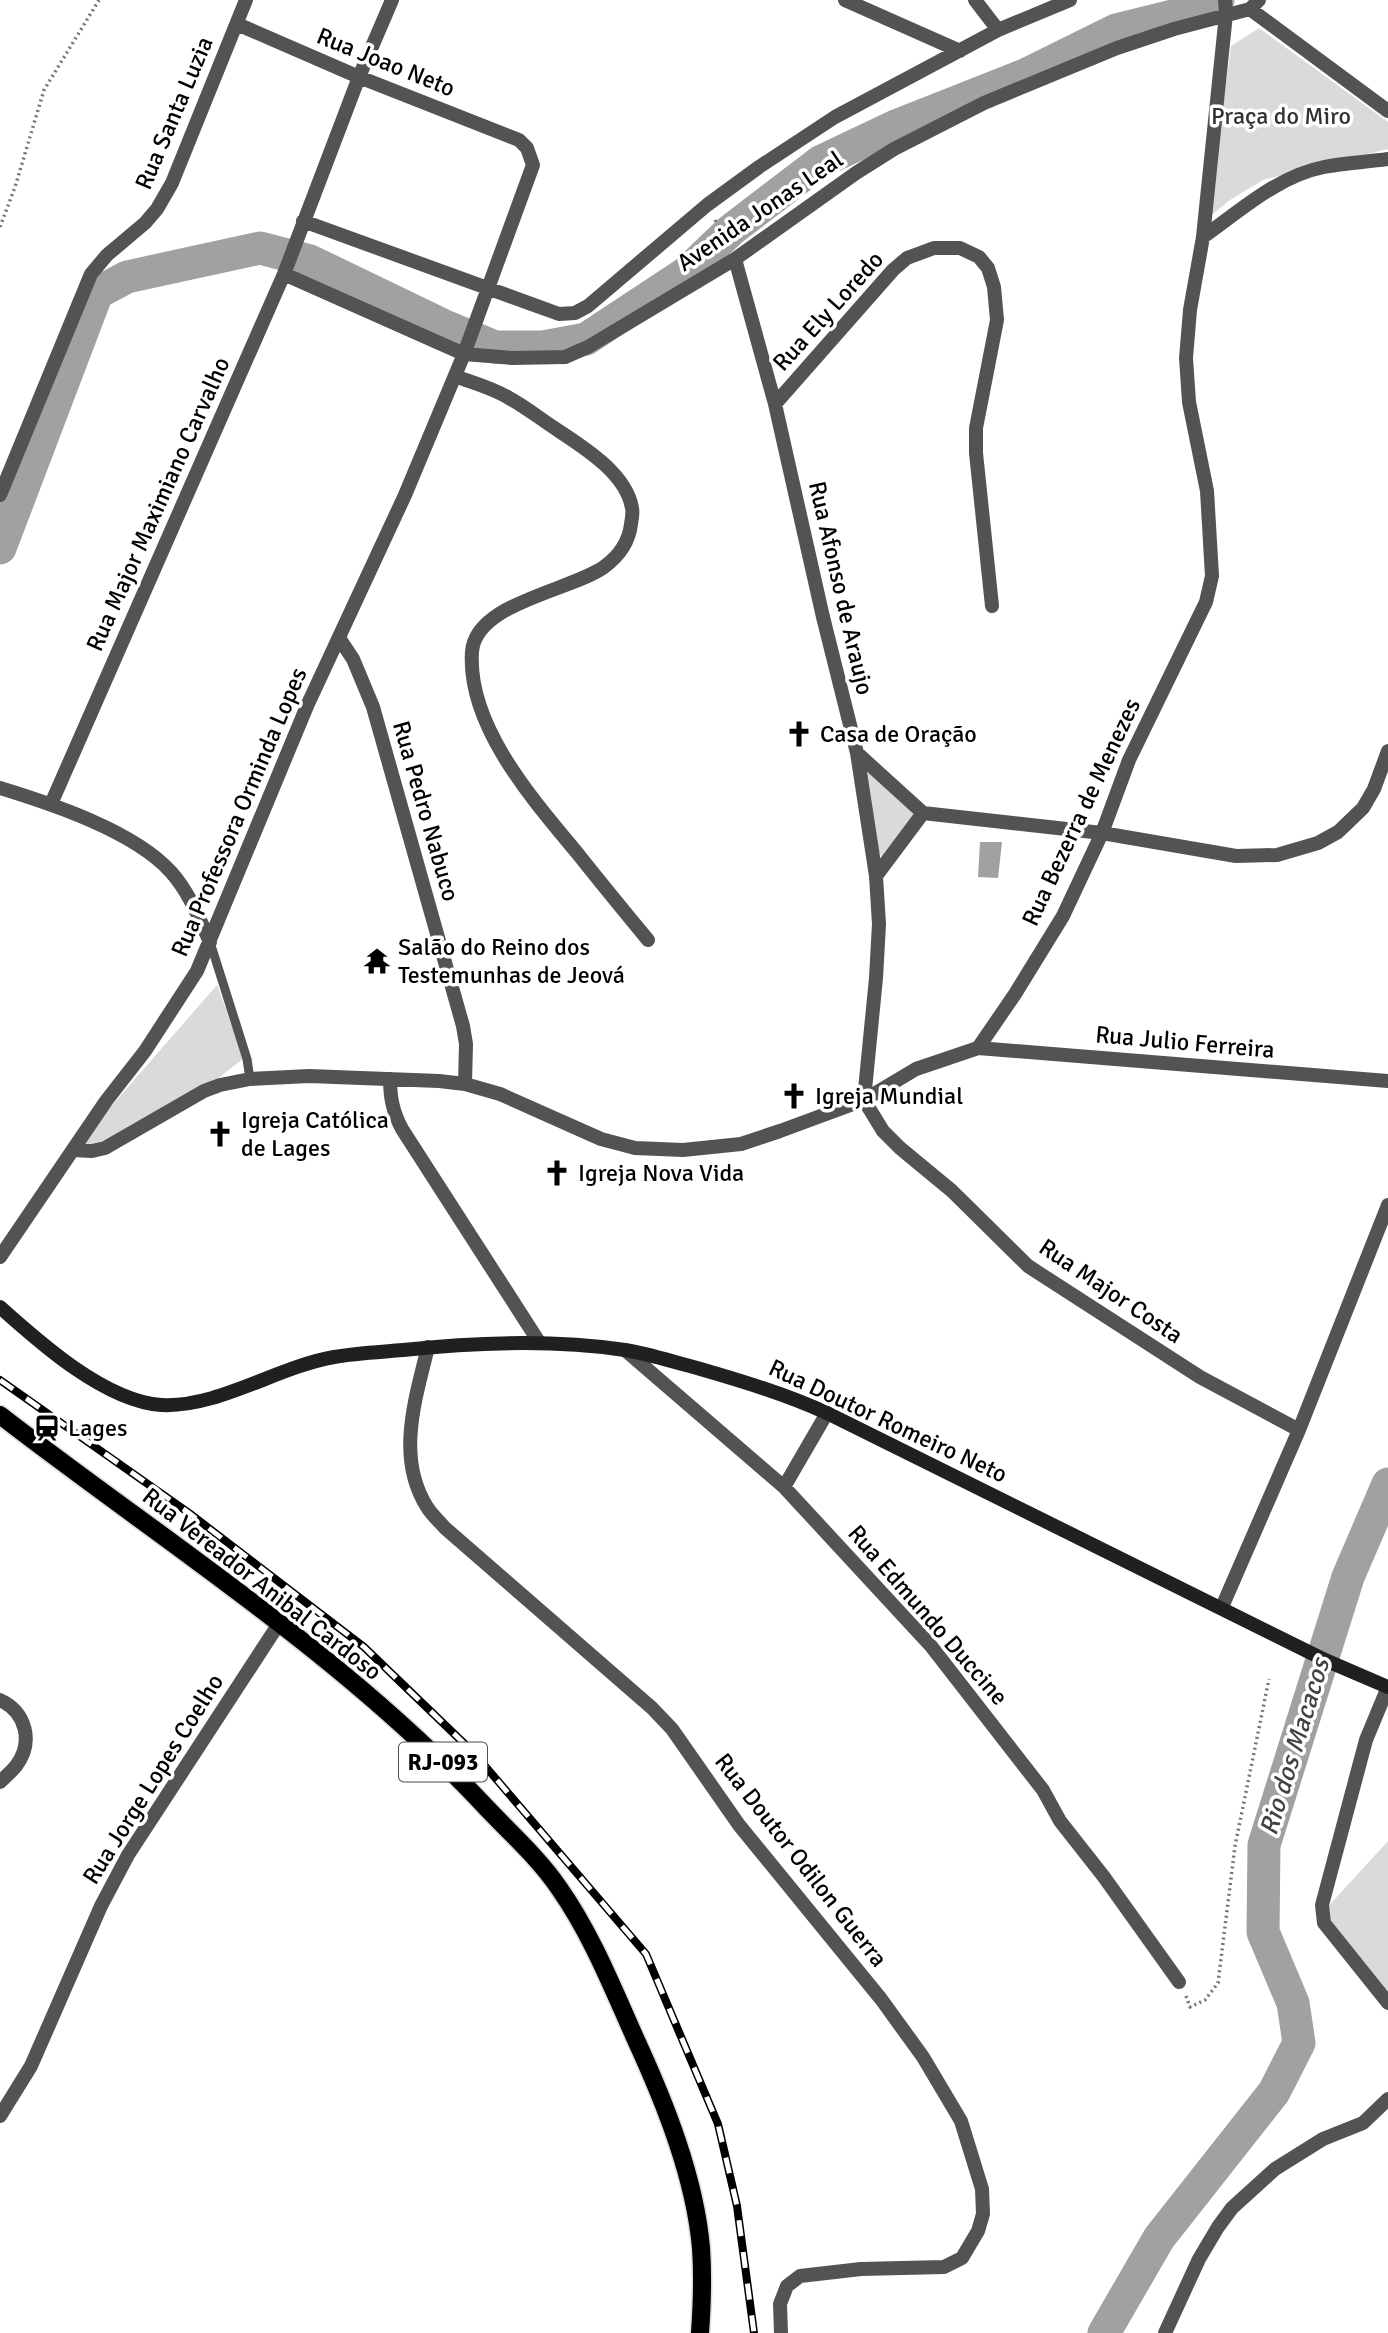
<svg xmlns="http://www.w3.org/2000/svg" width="1388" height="2333" viewBox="0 0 1388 2333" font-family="Signika,sans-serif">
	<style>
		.green { fill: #dadada }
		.water { fill: #a1a1a1 }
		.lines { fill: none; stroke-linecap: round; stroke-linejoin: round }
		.river { stroke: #a1a1a1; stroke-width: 33 }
		.primary-casing { stroke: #dbdbdb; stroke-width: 21 }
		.path { stroke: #757575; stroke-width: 3.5; stroke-dasharray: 2 3.5; stroke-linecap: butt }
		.lane { stroke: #535353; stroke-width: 9 }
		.street { stroke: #535353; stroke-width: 14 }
		.secondary { stroke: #202020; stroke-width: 14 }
		.primary { stroke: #000; stroke-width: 18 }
		.rail-casing { stroke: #000; stroke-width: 8 }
		.rail { stroke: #fff; stroke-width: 5; stroke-dasharray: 16; stroke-linecap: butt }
		.labels { text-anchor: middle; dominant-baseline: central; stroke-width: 7; stroke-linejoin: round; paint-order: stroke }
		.shield { fill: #fff; stroke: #4c4c4c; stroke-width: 2 }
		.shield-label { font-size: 23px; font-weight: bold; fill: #000 }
		.street-label { font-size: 24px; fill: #000; stroke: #fff }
		.park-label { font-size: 24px; fill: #313131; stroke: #fff }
		.poi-label { font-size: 24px; fill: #000; stroke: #fff; text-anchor: start }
		.water-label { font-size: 26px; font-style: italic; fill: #424242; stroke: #fff }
	</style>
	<rect width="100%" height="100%" fill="#fff"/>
	<!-- green -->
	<path class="green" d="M1259 28 1388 122V149L1263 180 1230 200 1208 218 1231 46Z
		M859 762 915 811 899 839 883 861 873 835Z
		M217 985 244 1058 161 1123 73 1150Z
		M1388 1841V1993L1322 1913Z"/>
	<!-- water -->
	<path class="water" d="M980 842H1002L998 878 978 877Z"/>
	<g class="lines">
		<!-- river -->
		<path class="river" d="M0 548 97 293 127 277 260 248 310 261 447 327 495 347H543L586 339 686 273 731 230 820 162 898 125 1025 75 1116 30 1189 12 1218 0
			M1104 2333 1159 2238 1274 2092 1299 2043 1293 2003 1263 1932 1264 1845 1348 1577 1388 1484"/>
		<!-- primary casing -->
		<g class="primary-casing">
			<path id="primary" d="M0 1415C163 1541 340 1652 482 1803 508 1831 538 1857 559 1888 592 1935 613 1989 636 2040 665 2103 695 2178 701 2248 703 2276 702 2305 700 2333"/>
		</g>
		<!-- path -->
		<path class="path" d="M715 220 727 244
			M0 227 15 187 44 90 99 0
			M1186 1996 1190 2007 1205 2000 1218 1983 1235 1846 1269 1679"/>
		<!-- lane -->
		<path class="lane" d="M210 942 247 1059 250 1079"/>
		<!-- street -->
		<path class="street" d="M845 0 960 51
			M975 0 998 30
			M1250 9 1388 111
			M303 221 559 314 575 313 588 306 707 205 759 167 835 117 998 30 1070 0
			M1203 237C1240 211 1278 176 1324 167 1345 163 1367 162 1388 159
			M735 259 775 404 823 617 857 753 876 876 879 924 876 978 864 1100 883 1131 900 1148 952 1191 1028 1266 1200 1377 1299 1430
			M284 274 464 354 512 358 565 357 588 347 735 259 856 173 894 149 984 103 1117 48 1174 29 1250 9 1259 0
			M455 376C473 383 493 388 509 398 524 406 538 417 553 427 580 445 626 472 632 508 633 513 632 519 631 524 629 542 619 556 604 567 570 591 475 603 472 652 467 726 534 801 578 854 601 883 624 911 648 940
			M775 404 893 270 907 258 934 248H960L979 257 988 268 994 287 997 320 976 428V453L992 606
			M0 495 91 274 107 255 145 223 157 209 172 183 246 0
			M339 638 353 659 373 707 463 1026 466 1044 465 1084
			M857 753 923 813 1102 833 1236 856 1277 855 1318 843 1338 832 1363 808 1374 789 1388 751
			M0 788C52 804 134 831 171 872 189 892 199 918 210 942
			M51 804 284 274 359 77 392 0
			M876 876 923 813
			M978 1048 1388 1081
			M390 1079C390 1098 393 1112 402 1129L539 1342
			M73 1150 92 1151 105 1148 204 1091 220 1085 250 1079 309 1076 439 1081 465 1084 500 1094 601 1139 635 1148 683 1150 741 1144 780 1131 864 1100 916 1069 978 1048 1015 994 1063 916 1102 833 1129 760 1206 602 1212 576 1207 491 1189 402 1186 358 1190 310 1203 237 1226 14 1225 0
			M0 1257 106 1101 145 1051 197 971 307 706 405 495 464 354 533 165 527 148 519 140 359 77 237 24
			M428 1347C415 1400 396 1458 427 1507 432 1515 439 1521 445 1528L652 1708 672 1729 739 1825 881 1999 923 2057 961 2121 982 2189 983 2214 978 2231 962 2258 944 2267 861 2269 800 2276 787 2286 780 2304 781 2333
			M625 1350 784 1487 931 1646 1043 1790 1060 1821 1104 1877 1179 1982
			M784 1487 827 1413
			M1222 1607 1299 1430 1388 1205
			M1388 1687 1366 1740 1322 1905 1324 1923 1388 2003
			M0 1700C26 1712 34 1742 16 1766 11 1772 5 1777 0 1782
			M0 2116 31 2066 101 1906 128 1855 280 1622
			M1165 2333 1199 2259 1218 2227 1232 2208 1275 2169 1323 2139 1363 2123 1388 2099"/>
		<!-- secondary -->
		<path class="secondary" d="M0 1307C40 1343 105 1401 161 1405 218 1408 277 1367 334 1357 356 1353 380 1352 403 1350 477 1342 551 1339 625 1350 650 1354 673 1362 697 1368 742 1381 785 1394 827 1413L1325 1660 1388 1687"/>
		<!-- primary -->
		<use href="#primary" class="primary"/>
		<!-- rail casing -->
		<g class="rail-casing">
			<path id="rail" d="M0 1380 189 1513 364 1647 473 1752 646 1954 718 2124 737 2206 754 2333"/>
		</g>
		<!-- rail -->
		<use href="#rail" class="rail"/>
	</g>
	<!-- icons -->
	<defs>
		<g id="church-bare" transform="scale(2.1)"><path d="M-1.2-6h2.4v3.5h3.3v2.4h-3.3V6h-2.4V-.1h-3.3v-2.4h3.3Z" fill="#000" stroke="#fff" stroke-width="2.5" paint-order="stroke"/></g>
		<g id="temple-bare" transform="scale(2.1)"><path d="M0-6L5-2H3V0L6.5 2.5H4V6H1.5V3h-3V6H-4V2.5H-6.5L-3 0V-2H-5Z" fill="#000" stroke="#fff" stroke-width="2.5" paint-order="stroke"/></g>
		<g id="station-bare" transform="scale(2.1)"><path d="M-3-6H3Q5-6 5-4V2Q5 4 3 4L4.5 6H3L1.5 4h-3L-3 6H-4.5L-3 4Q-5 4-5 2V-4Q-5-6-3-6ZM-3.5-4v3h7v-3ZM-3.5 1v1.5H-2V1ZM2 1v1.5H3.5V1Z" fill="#000" stroke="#fff" stroke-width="2.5" paint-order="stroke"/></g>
	</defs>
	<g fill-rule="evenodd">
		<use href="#church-bare" x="799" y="734"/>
		<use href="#temple-bare" x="377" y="961"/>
		<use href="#church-bare" x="794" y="1096"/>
		<use href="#church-bare" x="220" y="1134"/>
		<use href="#church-bare" x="557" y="1173"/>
		<use href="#station-bare" x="47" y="1428"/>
	</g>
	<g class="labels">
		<!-- shield labels -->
		<rect class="shield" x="399" y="1742.5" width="88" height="39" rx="5"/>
		<g class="shield-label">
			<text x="443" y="1762">RJ-093</text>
		</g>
		<!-- street labels -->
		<g class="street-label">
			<text transform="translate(386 62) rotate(22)">Rua Joao Neto</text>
			<text transform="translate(174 113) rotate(-67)">Rua Santa Luzia</text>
			<text transform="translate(760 211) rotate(-34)">Avenida Jonas Leal</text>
			<text transform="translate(828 311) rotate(-48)">Rua Ely Loredo</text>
			<text transform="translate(158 504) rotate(-66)">Rua Major Maximiano Carvalho</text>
			<text transform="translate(841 588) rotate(77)">Rua Afonso de Araujo</text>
			<text transform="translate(426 811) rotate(74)">Rua Pedro Nabuco</text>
			<text transform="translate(239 812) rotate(-67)">Rua Professora Orminda Lopes</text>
			<text transform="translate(1081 812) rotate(-65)">Rua Bezerra de Menezes</text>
			<text transform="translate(1185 1042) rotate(5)">Rua Julio Ferreira</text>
			<text transform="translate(1111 1291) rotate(34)">Rua Major Costa</text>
			<text transform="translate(888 1421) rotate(25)">Rua Doutor Romeiro Neto</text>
			<text transform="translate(262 1584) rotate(38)">Rua Vereador Anibal Cardoso</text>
			<text transform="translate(928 1615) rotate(49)">Rua Edmundo Duccine</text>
			<text transform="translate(153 1779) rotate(-58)">Rua Jorge Lopes Coelho</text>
			<text transform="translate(801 1860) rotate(52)">Rua Doutor Odilon Guerra</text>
		</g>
		<!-- park labels -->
		<g class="park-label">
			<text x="1281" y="116">Praça do Miro</text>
		</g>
		<!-- poi labels -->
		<g class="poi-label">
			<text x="820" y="734">Casa de Oração</text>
			<text x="398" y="947">Salão do Reino dos<tspan x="398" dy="28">Testemunhas de Jeová</tspan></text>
			<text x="815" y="1096">Igreja Mundial</text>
			<text x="241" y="1120">Igreja Católica<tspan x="241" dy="28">de Lages</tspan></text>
			<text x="578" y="1173">Igreja Nova Vida</text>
			<text x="68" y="1428">Lages</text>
		</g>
		<!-- water labels -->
		<g class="water-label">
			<text transform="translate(1295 1747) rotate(-73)">Rio dos Macacos</text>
		</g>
	</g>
</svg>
